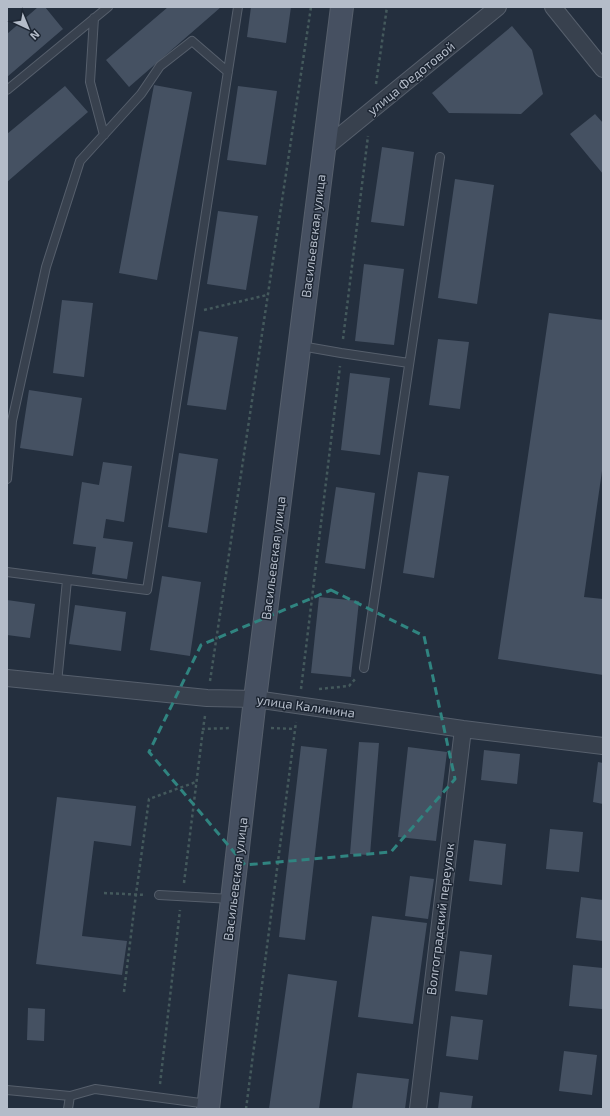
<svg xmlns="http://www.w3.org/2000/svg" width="610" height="1116" viewBox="0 0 610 1116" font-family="'Exo 2',sans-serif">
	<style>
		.building { fill: #455162 }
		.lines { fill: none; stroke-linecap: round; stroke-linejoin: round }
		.service-casing { stroke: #565f6c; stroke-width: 10 }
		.minor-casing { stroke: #565f6c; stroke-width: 18 }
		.secondary-casing { stroke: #565f6c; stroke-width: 24 }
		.path { stroke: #44595c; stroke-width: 2.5; stroke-dasharray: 3 3; stroke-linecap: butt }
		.service { stroke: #38414e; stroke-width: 8 }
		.minor { stroke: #38414e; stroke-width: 16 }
		.secondary { stroke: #465061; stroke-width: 22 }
		.marked { fill: none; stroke: #308480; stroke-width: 3; stroke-dasharray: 8 5; stroke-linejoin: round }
		.labels { text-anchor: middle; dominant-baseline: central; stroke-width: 3; stroke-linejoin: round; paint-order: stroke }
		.street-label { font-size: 13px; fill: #b4bcc9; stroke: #1d2633 }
	</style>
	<rect width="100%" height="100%" fill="#242f3e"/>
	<!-- building -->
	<path class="building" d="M38 7H45L63 29 7 77V34Z
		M168 7H221L129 87 106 60Z
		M251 7H291L286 43 247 37Z
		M512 26 532 50 543 94 521 114 449 113 432 93Z
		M154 85 192 92 157 280 119 273Z
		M65 86 88 112 7 182V134Z
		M238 86 277 91 266 165 227 160Z
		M595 114 603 123V174L570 134Z
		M382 147 414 152 404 226 371 222Z
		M455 179 494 185 477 304 438 298Z
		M218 211 258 216 246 290 207 284Z
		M364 264 404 269 394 345 355 341Z
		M62 300 93 303 84 377 53 373Z
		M549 313 603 320V464L584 597 603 599V675L498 659Z
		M199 331 238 337 226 410 187 405Z
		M438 339 469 342 460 409 429 405Z
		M350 373 390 378 380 455 341 450Z
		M29 390 82 398 73 456 20 448Z
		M179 453 218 459 207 533 168 527Z
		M103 462 132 466 124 522 106 519 103 538 133 542 127 579 92 574 96 547 73 544 82 482 99 485Z
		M418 472 449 476 434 578 403 573Z
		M336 487 375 493 365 569 325 563Z
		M162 576 201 582 190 656 150 650Z
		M319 597 359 601 351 677 311 673Z
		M7 600 35 604 30 638 7 635Z
		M75 605 126 612 121 651 69 644Z
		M359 742 379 743 370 855 350 854Z
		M301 746 327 749 305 940 279 937Z
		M408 747 447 752 436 841 398 837Z
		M484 750 520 754 517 784 481 780Z
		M598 762 603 763V804L593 802Z
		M57 797 136 806 131 846 94 841 82 936 127 941 122 975 36 964Z
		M550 829 583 832 579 872 546 869Z
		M474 840 506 844 502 885 469 881Z
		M410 876 434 879 428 919 405 916Z
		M581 897 603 900V941L576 938Z
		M372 916 427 923 413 1024 358 1017Z
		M460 951 492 955 487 995 455 991Z
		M573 965 603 968V996L602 1009 569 1006Z
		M288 974 337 981 319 1109H269Z
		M28 1008 45 1009 44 1041 27 1040Z
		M451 1016 483 1020 478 1060 446 1056Z
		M564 1051 597 1055 592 1095 559 1091Z
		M357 1073 409 1079 405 1109H352Z
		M440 1092 473 1096 471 1109H438Z"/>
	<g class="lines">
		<!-- service casing -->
		<g class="service-casing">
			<path id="service" d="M94 18 90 82 104 135
				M7 90 108 7
				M301 346 341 353 409 363
				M7 479 12 421 46 267 80 161 141 94 160 66 192 41 228 72
				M7 572 147 590 238 7
				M364 668 440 157
				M57 683 67 580
				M159 895 232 899
				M7 1090 70 1096 95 1089 208 1104
				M68 1109 70 1096"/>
		</g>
		<!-- minor casing -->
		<g class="minor-casing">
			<path id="minor" d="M553 7 603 69
				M325 148 498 7
				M7 678 207 698 255 699 463 729 603 746
				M418 1109 463 729"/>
		</g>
		<!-- secondary casing -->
		<g class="secondary-casing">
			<path id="secondary" d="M208 1109 255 699 342 7"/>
		</g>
		<!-- path -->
		<path class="path" d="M376 84 387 7
			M204 310 267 295
			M343 339 368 136
			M210 681 311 7
			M301 689 340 366
			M319 689 349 686 356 678
			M205 716 203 729 230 728
			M271 728 295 729
			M184 883 203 729
			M104 893 146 895
			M124 992 136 894 149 799 196 782
			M160 1084 180 910
			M246 1109 296 722"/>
		<!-- service -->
		<use href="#service" class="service"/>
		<!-- minor -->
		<use href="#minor" class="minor"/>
		<!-- secondary -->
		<use href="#secondary" class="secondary"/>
	</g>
	<!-- marked area -->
	<path class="marked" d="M331 590 424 636 455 779 391 852 245 865 149 752 201 645Z"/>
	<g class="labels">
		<!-- street labels -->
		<g class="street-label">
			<text transform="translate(411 78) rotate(-39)">улица Федотовой</text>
			<text transform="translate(313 236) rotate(-83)">Васильевская улица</text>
			<text transform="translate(273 558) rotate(-83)">Васильевская улица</text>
			<text transform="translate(306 706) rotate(8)">улица Калинина</text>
			<text transform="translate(235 879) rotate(-83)">Васильевская улица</text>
			<text transform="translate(440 919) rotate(-83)">Волгоградский переулок</text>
		</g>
	</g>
	<!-- border -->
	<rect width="610" height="1116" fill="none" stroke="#b4bcc9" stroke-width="16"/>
	<!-- north arrow -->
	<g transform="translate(28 28) rotate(136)" stroke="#1d2633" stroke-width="3" paint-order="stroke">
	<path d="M0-3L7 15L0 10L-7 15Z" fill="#b4bcc9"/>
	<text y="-6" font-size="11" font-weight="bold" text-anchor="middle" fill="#b4bcc9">N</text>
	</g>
</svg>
